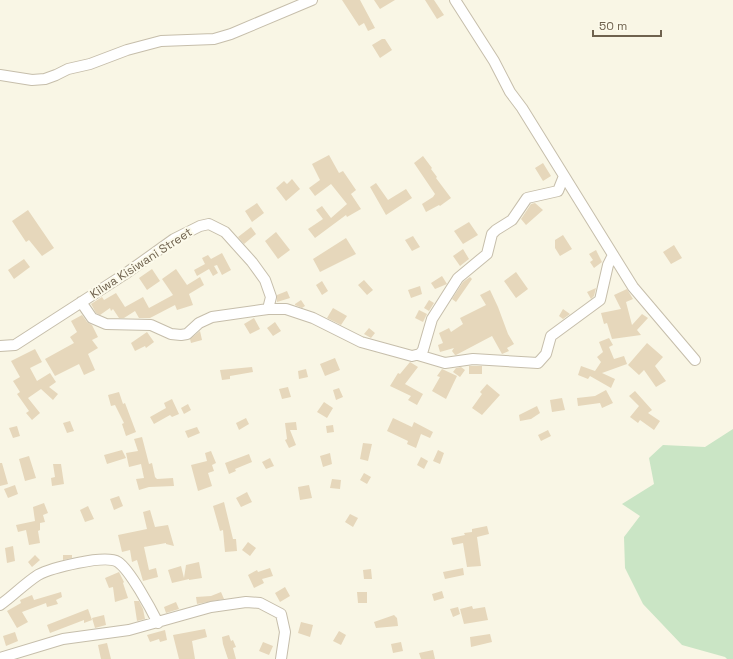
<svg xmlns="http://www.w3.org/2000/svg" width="733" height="659" viewBox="0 0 733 659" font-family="'Space Grotesk',sans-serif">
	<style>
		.green { fill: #cae5c5 }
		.building { fill: #e6d7bb }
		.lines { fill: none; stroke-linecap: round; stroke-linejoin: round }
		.minor-casing { stroke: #c6beab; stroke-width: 12 }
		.minor { stroke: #fff; stroke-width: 10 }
		.labels { text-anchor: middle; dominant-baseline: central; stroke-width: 4; stroke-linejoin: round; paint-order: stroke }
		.street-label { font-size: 12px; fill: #6f624e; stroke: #fcfaeb }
	</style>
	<rect width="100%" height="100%" fill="#f9f6e5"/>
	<!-- green -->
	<path class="green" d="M733 429V659H727L725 657 682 645 643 604 625 568 624 537 640 516 622 504 654 484 649 458 663 445 705 447Z"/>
	<!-- building -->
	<path class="building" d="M342 0H360L375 28 368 31 364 23 359 26Z
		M374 0H395L380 9Z
		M425 0H434L444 15 437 19Z
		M382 39H385L392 50 380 58 372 45Z
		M329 155 339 173 343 171 356 190 351 194 361 209 347 217 346 215 315 238 308 229 323 219 316 210 322 206 331 218 347 204 331 184 315 196 309 188 320 180 312 164Z
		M423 156 432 168 431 169 437 177 436 178 451 198 440 206 439 205 426 212 422 204 433 197 435 194 414 163Z
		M543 163 551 176 543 181 535 168Z
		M292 179 300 189 286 201 276 188 284 181 287 184Z
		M376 183 388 200 406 189 412 198 386 215 370 187Z
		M257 203 264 213 252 222 245 211Z
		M535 203 543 210 526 225 521 219 531 204Z
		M28 210 54 248 42 256 29 240 26 242 12 221Z
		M469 222 478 235 463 244 454 231Z
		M251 227 256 234 244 244 238 237Z
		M276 232 290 250 278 259 265 241Z
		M563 235 572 249 560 256 555 248V240Z
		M413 236 420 247 412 251 405 240Z
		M346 238 356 254 320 272 313 259Z
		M674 245 682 258 671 264 663 252Z
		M463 249 469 259 460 266 453 256Z
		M596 250 602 262 594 268 590 262 593 260 589 254Z
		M222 253 231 270 222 275 217 265 214 266 218 273 213 276 209 269 197 276 194 270 205 264 202 258 208 255 211 259Z
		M24 259 30 267 14 279 8 270Z
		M152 269 160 281 147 290 139 278Z
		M176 269 187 285 200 277 204 285 189 294 193 305 177 310 175 305 150 318H139L135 311 124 318H119L113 309 111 311 110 308 100 315 96 313 91 304 102 297 104 300 116 293 125 307 143 297 149 308 173 295 162 279Z
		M516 272 528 289 516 298 504 281Z
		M442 276 447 284 435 289 431 283Z
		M470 277 472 279 456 302 452 299 463 282Z
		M364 280 373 290 367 295 358 285Z
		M322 281 328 291 322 295 316 285Z
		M420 286 422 294 411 298 408 290Z
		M596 288 594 296 591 299 587 292Z
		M627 289 633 299 626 302 632 325 642 314 648 318 637 330 641 335 612 339 607 323 604 324 601 313 621 309 614 295Z
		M490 290 498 307 508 334 514 344 507 348 509 351 502 354 492 336 456 355H455L452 351 454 348 440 352 438 345 443 343 439 333 449 328 451 332 463 324 460 318 486 305 480 295Z
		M287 291 290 298 277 302V295Z
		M301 300 305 306 302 308 295 305V304Z
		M429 300 434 303 429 311 424 308Z
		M333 308 347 316 341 325 327 318Z
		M563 309 570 314 563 319 559 316Z
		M419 310 427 314 423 322 415 318Z
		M82 315 87 322 92 325 98 337 92 340 98 348 88 354 95 370 84 375 79 364 55 376 45 359 74 343 70 337 77 332 71 321Z
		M254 318 260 329 250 334 244 324Z
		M275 322 281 331 273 336 267 328Z
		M369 328 375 333 371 338 364 334Z
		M200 331 202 340 191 343 190 339Z
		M147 332 154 342 146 348 145 346 135 351 131 343Z
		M609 338 613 345 609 347 614 359 624 356 627 364 602 373 615 379 611 388 590 376 588 379 578 375 581 366 595 371 601 362 597 357 603 352 599 342Z
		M647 343 663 357 655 366 666 381 656 387 644 370 639 375 628 365Z
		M35 349 42 362 30 368 37 381 50 373 56 382 49 387 58 394 53 400 41 389 28 398 40 413 32 420 26 413 29 411 17 394 20 392 13 381 20 377 11 361Z
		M335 358 340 370 325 376 320 364Z
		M410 362 418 367 405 384 423 394 417 405 408 400 411 396 390 386 398 373 400 374Z
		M469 366H482V374H469Z
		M252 367 253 372 230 376V379L222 380 220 370Z
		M461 367 465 370 460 377 453 372 456 368Z
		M306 369 308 377 299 379 298 371Z
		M442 369 457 376 446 399 432 391 440 377 437 376Z
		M487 384 500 395 482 415 472 408 482 394 480 392Z
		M288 387 291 397 282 399 279 389Z
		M339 388 343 397 336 400 333 390Z
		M606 390 613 403 602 408 600 403 578 406 577 398 595 396Z
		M635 391 652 410 648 413 660 421 654 430 640 420 638 423 630 417 639 406 629 396Z
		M119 392 123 404 125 403 136 432 126 436 122 424 124 423 115 405 111 406 108 395Z
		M562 398 565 410 552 412 550 400Z
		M172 399 179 414 172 417 170 415 154 424 150 417 166 408 164 403Z
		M324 402 333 408 327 418 317 412Z
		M188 404 191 410 184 414 181 408Z
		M537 406 540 413 531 419 520 421 519 415Z
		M246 418 249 424 239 430 236 423Z
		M393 418 412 427 414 422 433 432 430 438 421 434 416 448 407 444 408 441 387 431Z
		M70 421 74 431 67 433 63 423Z
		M296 422 297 430H290L296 445 289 448 285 440 287 439 285 423Z
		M333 425 334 432 327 433 326 426Z
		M17 426 20 436 13 438 9 428Z
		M197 427 200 433 188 438 185 431Z
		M548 430 551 436 541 441 538 435Z
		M142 437 149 464 152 463 155 477 157 479 173 478 174 486 149 487 139 490 136 479 144 478 141 464 129 467 126 453 138 451 134 439Z
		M363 443 372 444 368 461 360 459Z
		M122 450 126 458 107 464 104 455Z
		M438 450 444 453 440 464 433 461Z
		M211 451 216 463 212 465 214 471 208 473 212 486 198 491 191 465 207 461 205 453Z
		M330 453 332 464 323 467 320 456Z
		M249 454 252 462 235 469 236 471 229 474 225 463Z
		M29 456 36 478 25 481 19 459Z
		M421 457 428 461 424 469 417 465Z
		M270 458 274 466 266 469 262 462Z
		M0 463H2L8 484 0 486Z
		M53 464H61L64 484 52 486 51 478 55 477Z
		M364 473 371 477 367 484 360 480Z
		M332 479 341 480 340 489 330 488Z
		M15 485 18 494 8 498 4 489Z
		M309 485 312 498 300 500 298 487Z
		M247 492 252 502 241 507 236 498Z
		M119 496 123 506 114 510 110 499Z
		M224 502 233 539H236L237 551 225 552 223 530 220 531 213 506Z
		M44 503 48 513 43 515 45 522 40 523V530L38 531 40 543 29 545 26 530 18 532 16 525 35 521 33 507Z
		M88 506 94 519 85 522 80 510Z
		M150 510 155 527 168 525 174 546 166 544V543L144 547 149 570 156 568 158 577 143 581 137 560 132 562 130 550 122 552 118 535 147 529 143 512Z
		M350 514 358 518 353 527 345 522Z
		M487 526 489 534 477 537 481 566 467 567 463 543 453 545 451 538 465 535 464 533 472 532V529Z
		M248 542 256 548 250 556 242 550Z
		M13 546 15 561 7 563 5 548Z
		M35 555 40 560 32 567 28 562Z
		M63 555H72V558L63 560Z
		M199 562 202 578 189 580V579L172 583 168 570 181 566 184 578 186 565Z
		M270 568 273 576 262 579 264 583 254 588 248 575 257 570 258 572Z
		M463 568 464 575 445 579 443 572Z
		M371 569 372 579H364L363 570Z
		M119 572 124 582 123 583 128 598 115 602 113 587 109 588 105 578Z
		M285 587 290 596 280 602 275 593Z
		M442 591 444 598 434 601 432 594Z
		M61 592 62 597 56 600 58 604 47 607 46 603 22 612 28 622 17 628 7 611 21 603 20 600 32 595 34 600Z
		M221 592 224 599 197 604 196 597 211 596Z
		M357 592H367V603H358Z
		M134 601H139L143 609 145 619 137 621Z
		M176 602 179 609 166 613 164 607Z
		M472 606 473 609 485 607 488 620 464 624 460 609Z
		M458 607 460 614 453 617 450 609Z
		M88 609 92 620 84 623V620L50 633 47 625Z
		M104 615 106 625 95 628 92 618Z
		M394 615 397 618 398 626 376 628 374 622Z
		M301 622 313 625 310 637 298 633Z
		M205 629 207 637 192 641 195 659H179L173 635Z
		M165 630 167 640 160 642 159 639 150 642 147 635Z
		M339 631 346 635 341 645 333 641Z
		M15 632 18 641 6 646 3 636Z
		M490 634 492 642 471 647 470 637Z
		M229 635 231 641 233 640 236 647 233 648 236 659H228L223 644 222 637Z
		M263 642 273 646 269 655 259 651Z
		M401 642 403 651 393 653 391 644Z
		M107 643 111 659H101L98 645Z
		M433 650 435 659H421L419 653Z"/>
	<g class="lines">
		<!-- minor casing -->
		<g class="minor-casing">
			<path id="minor" d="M455 0 494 61 510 92 522 108 633 287 695 360
				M0 75 32 80 45 79 56 75 68 69 90 64 127 50 161 41 214 39 231 34 312 0
				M81 302 92 318 106 324 151 325 171 334 181 335 187 334 199 323 212 317 268 309H286L313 318 361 342 412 356 420 354 423 350 432 319 458 278 487 254 492 234 496 230 512 220 527 198 558 191 564 176
				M0 346 15 345 125 274 174 239 200 226 209 224 225 232 252 262 265 280 271 297 268 309
				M418 355 445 363 473 359 538 363 546 354 551 336 600 300 608 265 613 255
				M0 605C13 596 24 584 38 575 51 568 105 554 118 562 130 570 151 609 158 623
				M0 658 63 639 129 630 211 607 246 602 260 603 281 614 285 632 281 659"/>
		</g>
		<!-- minor -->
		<use href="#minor" class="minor"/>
	</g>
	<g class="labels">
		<!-- street labels -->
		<g class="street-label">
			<text transform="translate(141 263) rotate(-33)">Kilwa Kisiwani Street</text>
		</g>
	</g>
	<!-- scale -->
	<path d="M593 30v6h68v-6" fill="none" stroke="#6f624e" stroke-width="2"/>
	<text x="599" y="30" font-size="12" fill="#6f624e" stroke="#fcfaeb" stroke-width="3" paint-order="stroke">50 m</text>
</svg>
